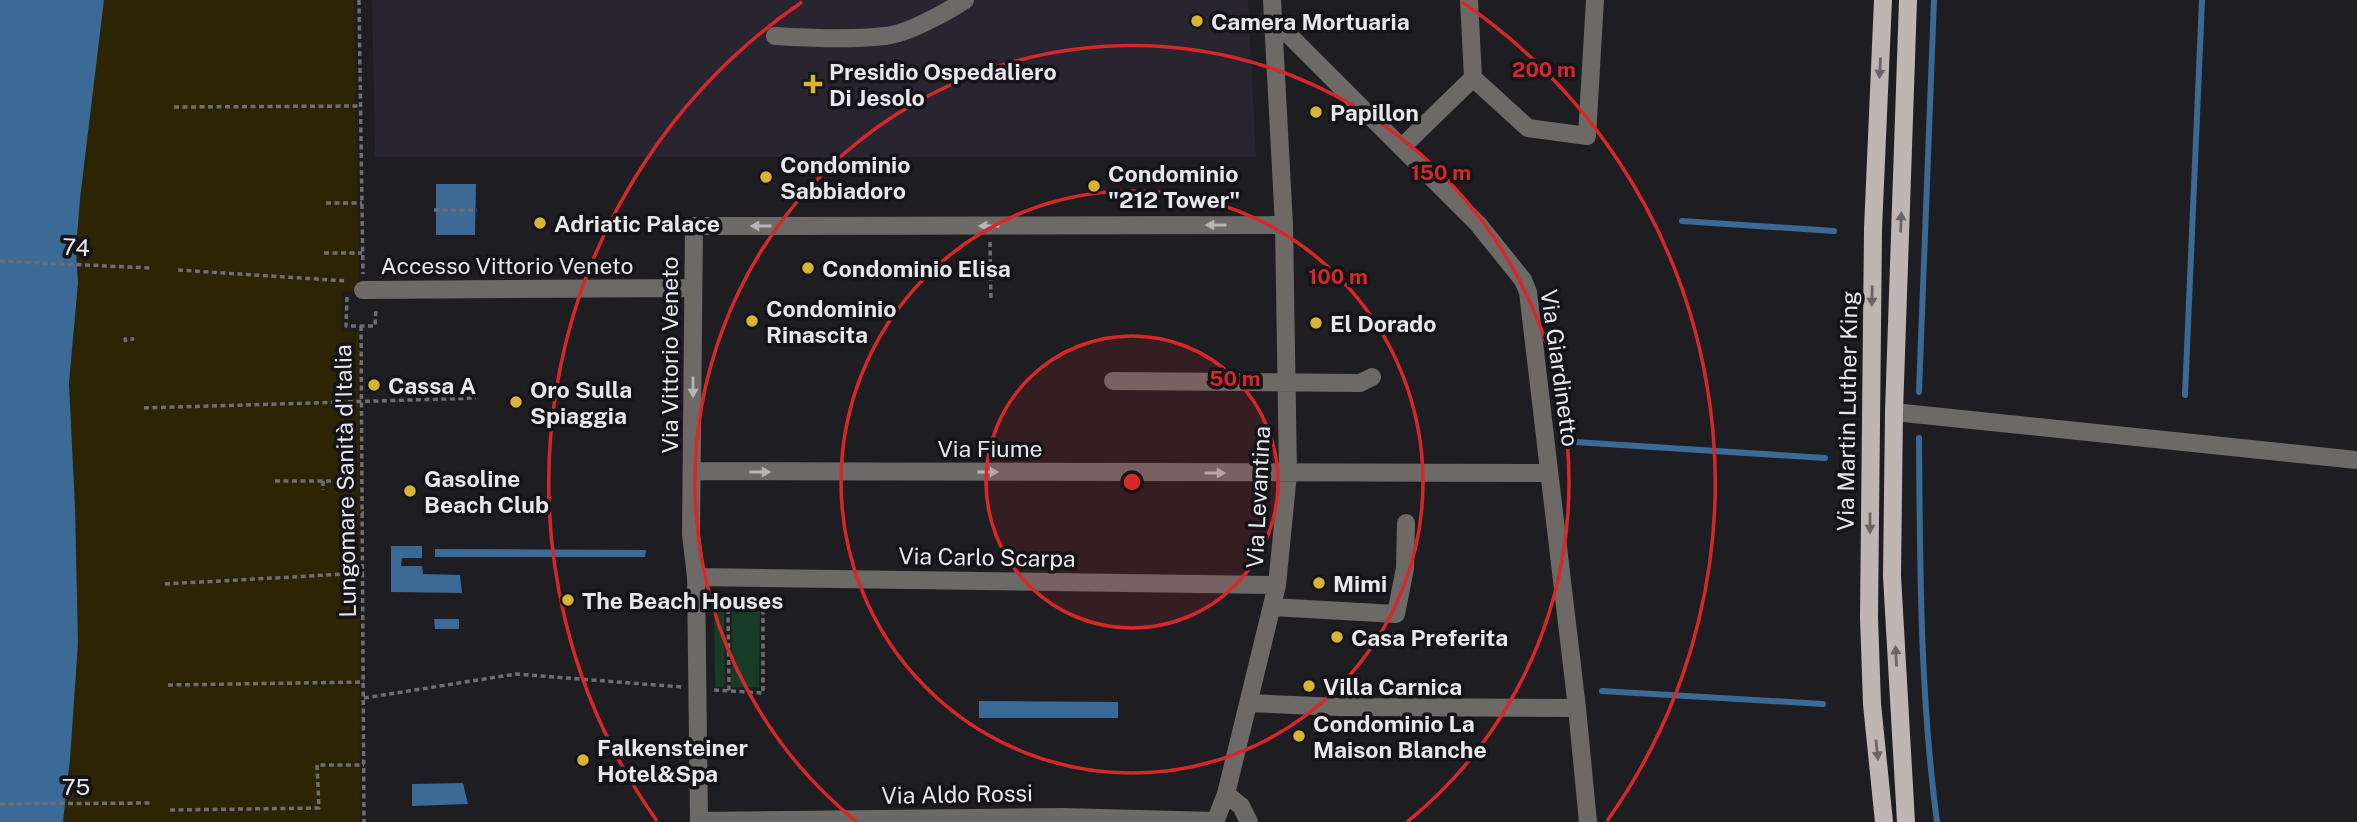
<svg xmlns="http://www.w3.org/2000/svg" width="2357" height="822" viewBox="0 0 2357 822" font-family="'Public Sans',sans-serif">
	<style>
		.built { fill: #282530 }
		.green { fill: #173c26 }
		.sand { fill: #2c2403 }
		.water { fill: #3a6a95 }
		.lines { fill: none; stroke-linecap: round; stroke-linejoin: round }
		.stream { stroke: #3a6a95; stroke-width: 6 }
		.path { stroke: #6e6d72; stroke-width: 3.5; stroke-dasharray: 5 3.5; stroke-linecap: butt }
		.minor { stroke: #6d6967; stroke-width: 18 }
		.major { stroke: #bdb6b3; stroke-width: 18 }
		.oneway { fill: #696566 }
		.oneway2 { fill: #b7b5b6 }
		.ring { fill: none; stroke: #d62828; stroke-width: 3.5 }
		.poi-dot { fill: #d7b434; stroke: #151419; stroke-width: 2.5 }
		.labels { text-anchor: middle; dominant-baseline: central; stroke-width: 7; stroke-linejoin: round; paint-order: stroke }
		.poi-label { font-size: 23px; font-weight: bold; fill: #e8e7eb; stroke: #151419; text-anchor: start }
		.street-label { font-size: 23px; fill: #e8e7eb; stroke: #151419 }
		.centre { fill: #d62828; stroke: #151419; stroke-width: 3.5 }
		.ring-label { font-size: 21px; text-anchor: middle; font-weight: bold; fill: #d62828; stroke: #151419; stroke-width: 7; stroke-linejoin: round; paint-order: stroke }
	</style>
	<rect width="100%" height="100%" fill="#1e1d22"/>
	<!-- built -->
	<path class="built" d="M372 0H1248L1256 157H375Z"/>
	<!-- green -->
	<path class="green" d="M714 609H724L725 686 715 687Z
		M732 609H760L759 687H731Z"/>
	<!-- sand -->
	<path class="sand" d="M104 0H354L359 291 342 292 341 331 359 332 360 822H63L70 759 75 507 69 383 78 283 76 249 80 199Z"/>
	<!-- water -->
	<path class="water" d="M0 0H104L80 199 76 249 78 283 69 383 75 507 78 643 70 759 63 822H0Z
		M436 184H476L475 235H436Z
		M391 546H422V558H402L401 566H422L423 574 460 575 462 593 391 592Z
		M435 549 646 550 645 557H435Z
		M434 619H459V629H435Z
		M979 701 1118 702V718H979Z
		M463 783 468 804 412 806V784Z"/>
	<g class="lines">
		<!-- stream -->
		<path class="stream" d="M1682 221 1834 231
			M1919 392 1934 0
			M2185 395 2202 0
			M1919 438C1920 566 1920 695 1937 822
			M1575 442 1825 458
			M1602 691 1823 704"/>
		<!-- path -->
		<path class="path" d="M359 0 363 274
			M174 107 361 106
			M326 203H362
			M434 210H477
			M990 242 991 299
			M324 253H362
			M0 261 150 268
			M178 270 347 281
			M347 297 346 326H375L376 308
			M361 326 364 822
			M126 342 125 339H134
			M144 408 476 398
			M275 481H363
			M323 481V490
			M353 514 364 513
			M165 584 364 573
			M728 609 729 691
			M168 685 364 682
			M714 690 763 693V609
			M364 698 516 674 682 687
			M0 804 152 803
			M170 810 319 808 317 765H364"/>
		<!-- minor -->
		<path class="minor" d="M1469 0 1473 78 1528 128 1587 136 1595 0
			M1273 19 1478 224 1523 280 1528 292 1577 708 1588 822
			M775 36C811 38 849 40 885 36 907 34 947 12 965 0
			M1402 147 1473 78
			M363 290 693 288
			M1113 381 1360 383 1372 377
			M1894 412 2357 460
			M692 471 1549 473
			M696 577 1277 585
			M1272 607 1396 614 1405 568 1406 523
			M1250 703 1339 707 1577 708
			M1226 794 1241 806 1249 822
			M1215 821 1063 817 699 821 696 577 691 534 694 226 1284 225
			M1215 822 1226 794 1277 585 1288 474 1284 225 1272 0"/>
		<!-- major -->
		<path class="major" d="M1883 0 1873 229 1869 617 1872 704 1884 822
			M1906 822 1892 576 1894 412 1908 0"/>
	</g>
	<!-- one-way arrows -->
	<defs><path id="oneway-solid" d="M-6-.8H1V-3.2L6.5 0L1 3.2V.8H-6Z" transform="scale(1.75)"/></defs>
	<g class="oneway">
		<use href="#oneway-solid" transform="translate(1880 68) rotate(93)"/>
		<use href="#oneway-solid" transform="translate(1901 222) rotate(-88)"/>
		<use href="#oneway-solid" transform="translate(1872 296) rotate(91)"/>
		<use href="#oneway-solid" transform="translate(1870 523) rotate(90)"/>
		<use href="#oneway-solid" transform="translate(1896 656) rotate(-93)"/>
		<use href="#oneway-solid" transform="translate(1877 750) rotate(84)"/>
	</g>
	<g class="oneway2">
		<use href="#oneway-solid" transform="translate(1216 225) rotate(180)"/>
		<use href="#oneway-solid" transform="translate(761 226) rotate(180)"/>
		<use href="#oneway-solid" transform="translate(989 226) rotate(180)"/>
		<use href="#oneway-solid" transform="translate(693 387) rotate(90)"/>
		<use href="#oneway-solid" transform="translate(760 472)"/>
		<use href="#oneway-solid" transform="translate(988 472)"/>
		<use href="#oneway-solid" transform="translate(1215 473)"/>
	</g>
	<!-- distance rings -->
	<circle cx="1132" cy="482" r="146" fill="#d62828" fill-opacity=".12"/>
	<g class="ring">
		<circle cx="1132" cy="482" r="146"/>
		<circle cx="1132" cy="482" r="291"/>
		<path d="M857 822A437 437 0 1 1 1407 822"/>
		<path d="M657 821A583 583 0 0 1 802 2M1462 2A583 583 0 0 1 1607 821"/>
	</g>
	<!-- markers -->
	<g class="poi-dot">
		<circle cx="1197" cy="21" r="7"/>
		<path d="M809.5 73.5h7v7h7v7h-7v7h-7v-7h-7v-7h7z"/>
		<circle cx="1316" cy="112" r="7"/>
		<circle cx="766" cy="177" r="7"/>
		<circle cx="1094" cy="186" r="7"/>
		<circle cx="540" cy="223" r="7"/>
		<circle cx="808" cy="268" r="7"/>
		<circle cx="752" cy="321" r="7"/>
		<circle cx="1316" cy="323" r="7"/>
		<circle cx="374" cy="385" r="7"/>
		<circle cx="516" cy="402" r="7"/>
		<circle cx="410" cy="491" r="7"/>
		<circle cx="1319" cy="583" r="7"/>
		<circle cx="568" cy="600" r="7"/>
		<circle cx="1337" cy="637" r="7"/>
		<circle cx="1309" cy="686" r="7"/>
		<circle cx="1299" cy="736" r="7"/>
		<circle cx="583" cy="760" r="7"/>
	</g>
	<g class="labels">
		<!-- poi labels -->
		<g class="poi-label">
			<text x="1211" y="21">Camera Mortuaria</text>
			<text x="829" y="71">Presidio Ospedaliero<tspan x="829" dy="26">Di Jesolo</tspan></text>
			<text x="1330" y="112">Papillon</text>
			<text x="780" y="164">Condominio<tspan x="780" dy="26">Sabbiadoro</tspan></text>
			<text x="1108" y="173">Condominio<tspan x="1108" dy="26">"212 Tower"</tspan></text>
			<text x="554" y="223">Adriatic Palace</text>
			<text x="822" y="268">Condominio Elisa</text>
			<text x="766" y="308">Condominio<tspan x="766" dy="26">Rinascita</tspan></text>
			<text x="1330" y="323">El Dorado</text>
			<text x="388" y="385">Cassa A</text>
			<text x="530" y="389">Oro Sulla<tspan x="530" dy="26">Spiaggia</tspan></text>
			<text x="424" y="478">Gasoline<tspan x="424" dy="26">Beach Club</tspan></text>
			<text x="1333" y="583">Mimi</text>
			<text x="582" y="600">The Beach Houses</text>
			<text x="1351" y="637">Casa Preferita</text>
			<text x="1323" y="686">Villa Carnica</text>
			<text x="1313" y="723">Condominio La<tspan x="1313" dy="26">Maison Blanche</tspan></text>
			<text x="597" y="747">Falkensteiner<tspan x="597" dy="26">Hotel&amp;Spa</tspan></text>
		</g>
		<!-- street labels -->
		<g class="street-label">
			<text transform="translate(76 247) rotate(3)">74</text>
			<text x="507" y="265">Accesso Vittorio Veneto</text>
			<text transform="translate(669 355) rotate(-90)">Via Vittorio Veneto</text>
			<text transform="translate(1560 368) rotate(82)">Via Giardinetto</text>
			<text transform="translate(1847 411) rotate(-89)">Via Martin Luther King</text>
			<text x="990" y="448">Via Fiume</text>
			<text transform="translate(345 481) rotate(-91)">Lungomare Sanità d'Italia</text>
			<text transform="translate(1258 497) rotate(-87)">Via Levantina</text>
			<text transform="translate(987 557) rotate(1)">Via Carlo Scarpa</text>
			<text x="76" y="786">75</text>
			<text transform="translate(957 794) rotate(-1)">Via Aldo Rossi</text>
		</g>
	</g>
	<circle cx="1132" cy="482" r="10" class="centre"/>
	<g class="ring-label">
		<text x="1544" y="77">200 m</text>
		<text x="1441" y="180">150 m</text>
		<text x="1338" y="284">100 m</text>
		<text x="1235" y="386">50 m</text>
	</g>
</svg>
